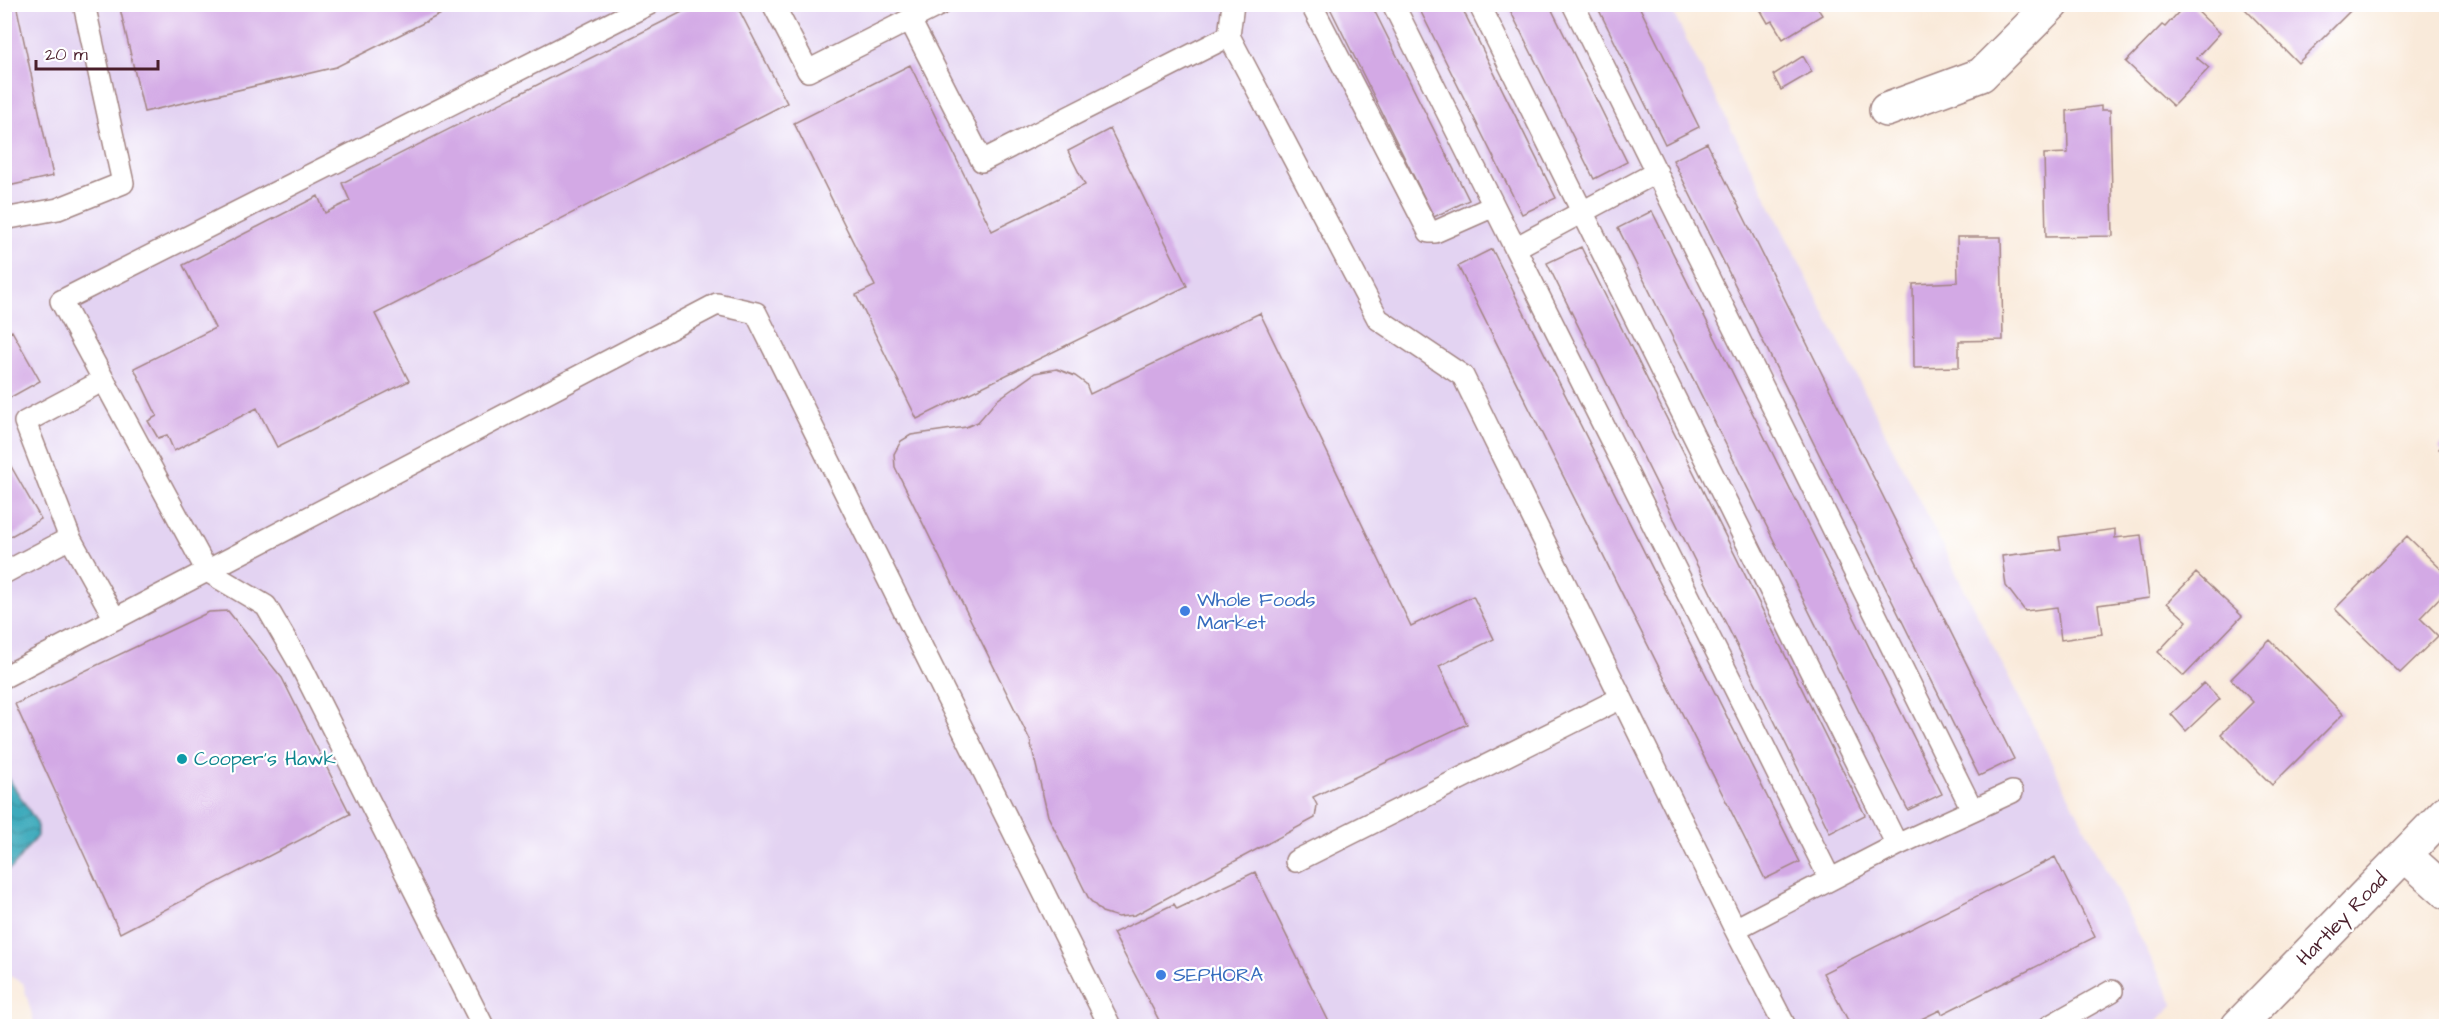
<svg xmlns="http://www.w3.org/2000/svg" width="2451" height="1031" viewBox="0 0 2451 1031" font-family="'Architects Daughter',sans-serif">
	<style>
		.built { fill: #e3d3f2 }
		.water { fill: url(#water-waves); stroke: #446474; stroke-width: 1.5 }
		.building { fill: #d3a9e5 }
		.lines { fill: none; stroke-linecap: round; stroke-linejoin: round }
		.service-casing { stroke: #a28482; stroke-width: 24 }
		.minor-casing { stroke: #a28482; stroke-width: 36 }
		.tertiary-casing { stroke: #a28482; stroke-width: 36 }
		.service { stroke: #fff; stroke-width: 21 }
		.minor { stroke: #fff; stroke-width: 33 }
		.tertiary { stroke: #fff; stroke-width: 33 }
		.shop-dot { fill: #3f7fe0; stroke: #fff; stroke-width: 2 }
		.culture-dot { fill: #0f9aa8; stroke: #fff; stroke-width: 2 }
		.labels { text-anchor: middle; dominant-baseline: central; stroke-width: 4.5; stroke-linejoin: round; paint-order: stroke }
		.shop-label { font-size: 20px; fill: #366cbe; stroke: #fff; text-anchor: start }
		.culture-label { font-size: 20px; fill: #0d838f; stroke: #fff; text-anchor: start }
		.street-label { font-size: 20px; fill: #4a1f2b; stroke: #fff }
	</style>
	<defs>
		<pattern id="water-waves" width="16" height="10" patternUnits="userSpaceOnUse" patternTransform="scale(1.5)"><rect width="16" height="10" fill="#3daabc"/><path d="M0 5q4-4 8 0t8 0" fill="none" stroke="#358a99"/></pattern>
	</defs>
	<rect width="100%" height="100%" fill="#fff"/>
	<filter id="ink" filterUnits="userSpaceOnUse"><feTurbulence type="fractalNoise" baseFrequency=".0167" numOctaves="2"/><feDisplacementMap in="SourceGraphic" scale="12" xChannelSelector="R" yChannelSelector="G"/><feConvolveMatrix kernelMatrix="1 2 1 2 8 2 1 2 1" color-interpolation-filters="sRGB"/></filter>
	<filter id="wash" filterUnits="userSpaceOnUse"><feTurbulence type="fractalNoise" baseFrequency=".008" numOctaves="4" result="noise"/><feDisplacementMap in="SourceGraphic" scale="24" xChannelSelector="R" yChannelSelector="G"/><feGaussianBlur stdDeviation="1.35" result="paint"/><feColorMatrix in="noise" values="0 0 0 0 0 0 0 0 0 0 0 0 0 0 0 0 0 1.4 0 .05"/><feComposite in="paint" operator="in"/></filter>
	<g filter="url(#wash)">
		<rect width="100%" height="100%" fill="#f9eada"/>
		<!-- built -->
		<path class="built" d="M4 5H1669L2174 1004 2152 1026H35L23 983 4 973Z"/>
		<!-- water -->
		<path class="water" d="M4 771 37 823V836L12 868 5 871Z"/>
		<g id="blocks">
			<!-- building -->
			<path class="building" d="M4 4H16L53 176 4 187Z
				M119 4H461L336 67 144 112Z
				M698 4H736L787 103 375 314 409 381 277 447 257 408 174 451 167 435 158 438 148 421 157 416 134 368 215 328 183 265 318 196 325 213 350 201 342 183Z
				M1328 4H1371L1469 200 1434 217Z
				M1417 4H1460L1556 198 1522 214Z
				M1507 4H1549L1627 162 1594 179Z
				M1596 4H1638L1699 127 1665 144Z
				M1757 4H1815L1822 15 1783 39 1772 21 1768 23Z
				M2186 4H2190L2220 33 2197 58 2209 68 2173 106 2126 62 2162 25 2165 27Z
				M2247 4H2354L2355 6 2298 63 2244 8Z
				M1803 56 1812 72 1781 90 1773 75Z
				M910 65 992 231 1085 185 1068 151 1110 129 1187 286 917 419 856 295 875 286 794 123Z
				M2101 106V110H2110L2113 236 2046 237 2044 154 2068 153 2067 111Z
				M1707 143 2014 759 1979 776 1673 160Z
				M1652 211 1942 794 1908 810 1618 228Z
				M1957 237H2001L2003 340 1959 341V367L1914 368 1913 284 1958 282Z
				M1581 247 1865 815 1830 833 1547 263Z
				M1492 249 1800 862 1765 879 1458 266Z
				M1260 313 1411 626 1473 596 1494 639 1439 666 1467 724 1313 797 1317 805 1315 818 1135 915 1118 917 1102 912 1089 899 1048 816 1030 740 895 467 894 454 901 441 911 435 966 427 978 422 997 400 1035 373 1057 369 1075 376 1086 384 1090 394Z
				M12 331 40 381 4 401V335Z
				M2446 440V456L2439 449Z
				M4 454 41 519 4 540Z
				M2115 529V538L2141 535 2149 598 2098 605 2102 634 2061 640 2057 607 2025 611 2006 586 2002 556 2061 549 2059 537Z
				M2407 536 2446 574V591L2420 618 2438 636 2400 673 2335 609Z
				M2196 573 2242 616 2184 676 2158 652 2187 621 2167 603Z
				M228 611 282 678 350 814 120 933 15 704 209 612Z
				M2270 640 2343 714 2272 785 2221 734 2253 702 2231 679Z
				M2204 683 2220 699 2186 731 2171 714Z
				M2055 857 2095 937 1942 1014 1940 1010 1907 1026H1851L1823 973Z
				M1255 872 1331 1026H1162L1113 933 1174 904 1177 909Z"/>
		</g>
	</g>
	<g filter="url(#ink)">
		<use href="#blocks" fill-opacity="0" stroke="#a28482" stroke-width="1.5"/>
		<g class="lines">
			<!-- service casing -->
			<g class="service-casing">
				<path id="service" d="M773 4 808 71 941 4
					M1233 4 1229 36 1378 319 1463 376 1735 929 1785 1026
					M1311 4 1429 232H1435L1494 206 1830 879
					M1393 4 1494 206
					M1479 4 1897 845
					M1573 4 1972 809
					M910 20 982 161 1229 36
					M4 219 58 209 123 183 84 4
					M1515 248 1657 172
					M70 538 25 422 104 380
					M4 573 70 538 115 619
					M4 677 717 304 756 313 1110 1026
					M1296 861 1621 698
					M1735 929 1897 845 2012 792
					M483 1026 301 666 266 606 207 571 61 301 649 4
					M2050 1026 2112 991"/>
			</g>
			<!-- minor casing -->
			<g class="minor-casing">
				<path id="minor" d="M1886 110 1981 75 2052 4
					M2405 855 2446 892"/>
			</g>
			<!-- tertiary casing -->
			<g class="tertiary-casing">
				<path id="tertiary" d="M2238 1026 2446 812"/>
			</g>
			<!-- service -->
			<use href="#service" class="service"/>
			<!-- minor -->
			<use href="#minor" class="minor"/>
			<!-- tertiary -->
			<use href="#tertiary" class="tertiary"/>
		</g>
	</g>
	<!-- markers -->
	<g class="shop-dot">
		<circle cx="1185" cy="611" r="6"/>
		<circle cx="1161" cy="975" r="6"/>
	</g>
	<circle class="culture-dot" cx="182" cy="759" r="6"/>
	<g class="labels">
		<!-- shop labels -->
		<g class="shop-label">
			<text x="1197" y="600">Whole Foods<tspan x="1197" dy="23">Market</tspan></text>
			<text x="1173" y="975">SEPHORA</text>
		</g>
		<!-- culture labels -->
		<g class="culture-label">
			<text x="194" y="759">Cooper's Hawk</text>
		</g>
		<!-- street labels -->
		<g class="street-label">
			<text transform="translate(2342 919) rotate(-46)">Hartley Road</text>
		</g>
	</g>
	<!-- margin -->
	<rect width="2451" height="1031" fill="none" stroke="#fff" stroke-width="24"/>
	<!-- scale -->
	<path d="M36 60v9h122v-9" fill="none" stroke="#4a1f2b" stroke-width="3"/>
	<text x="45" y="60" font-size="18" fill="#4a1f2b" stroke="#ffffff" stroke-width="4.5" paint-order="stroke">20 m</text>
</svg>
